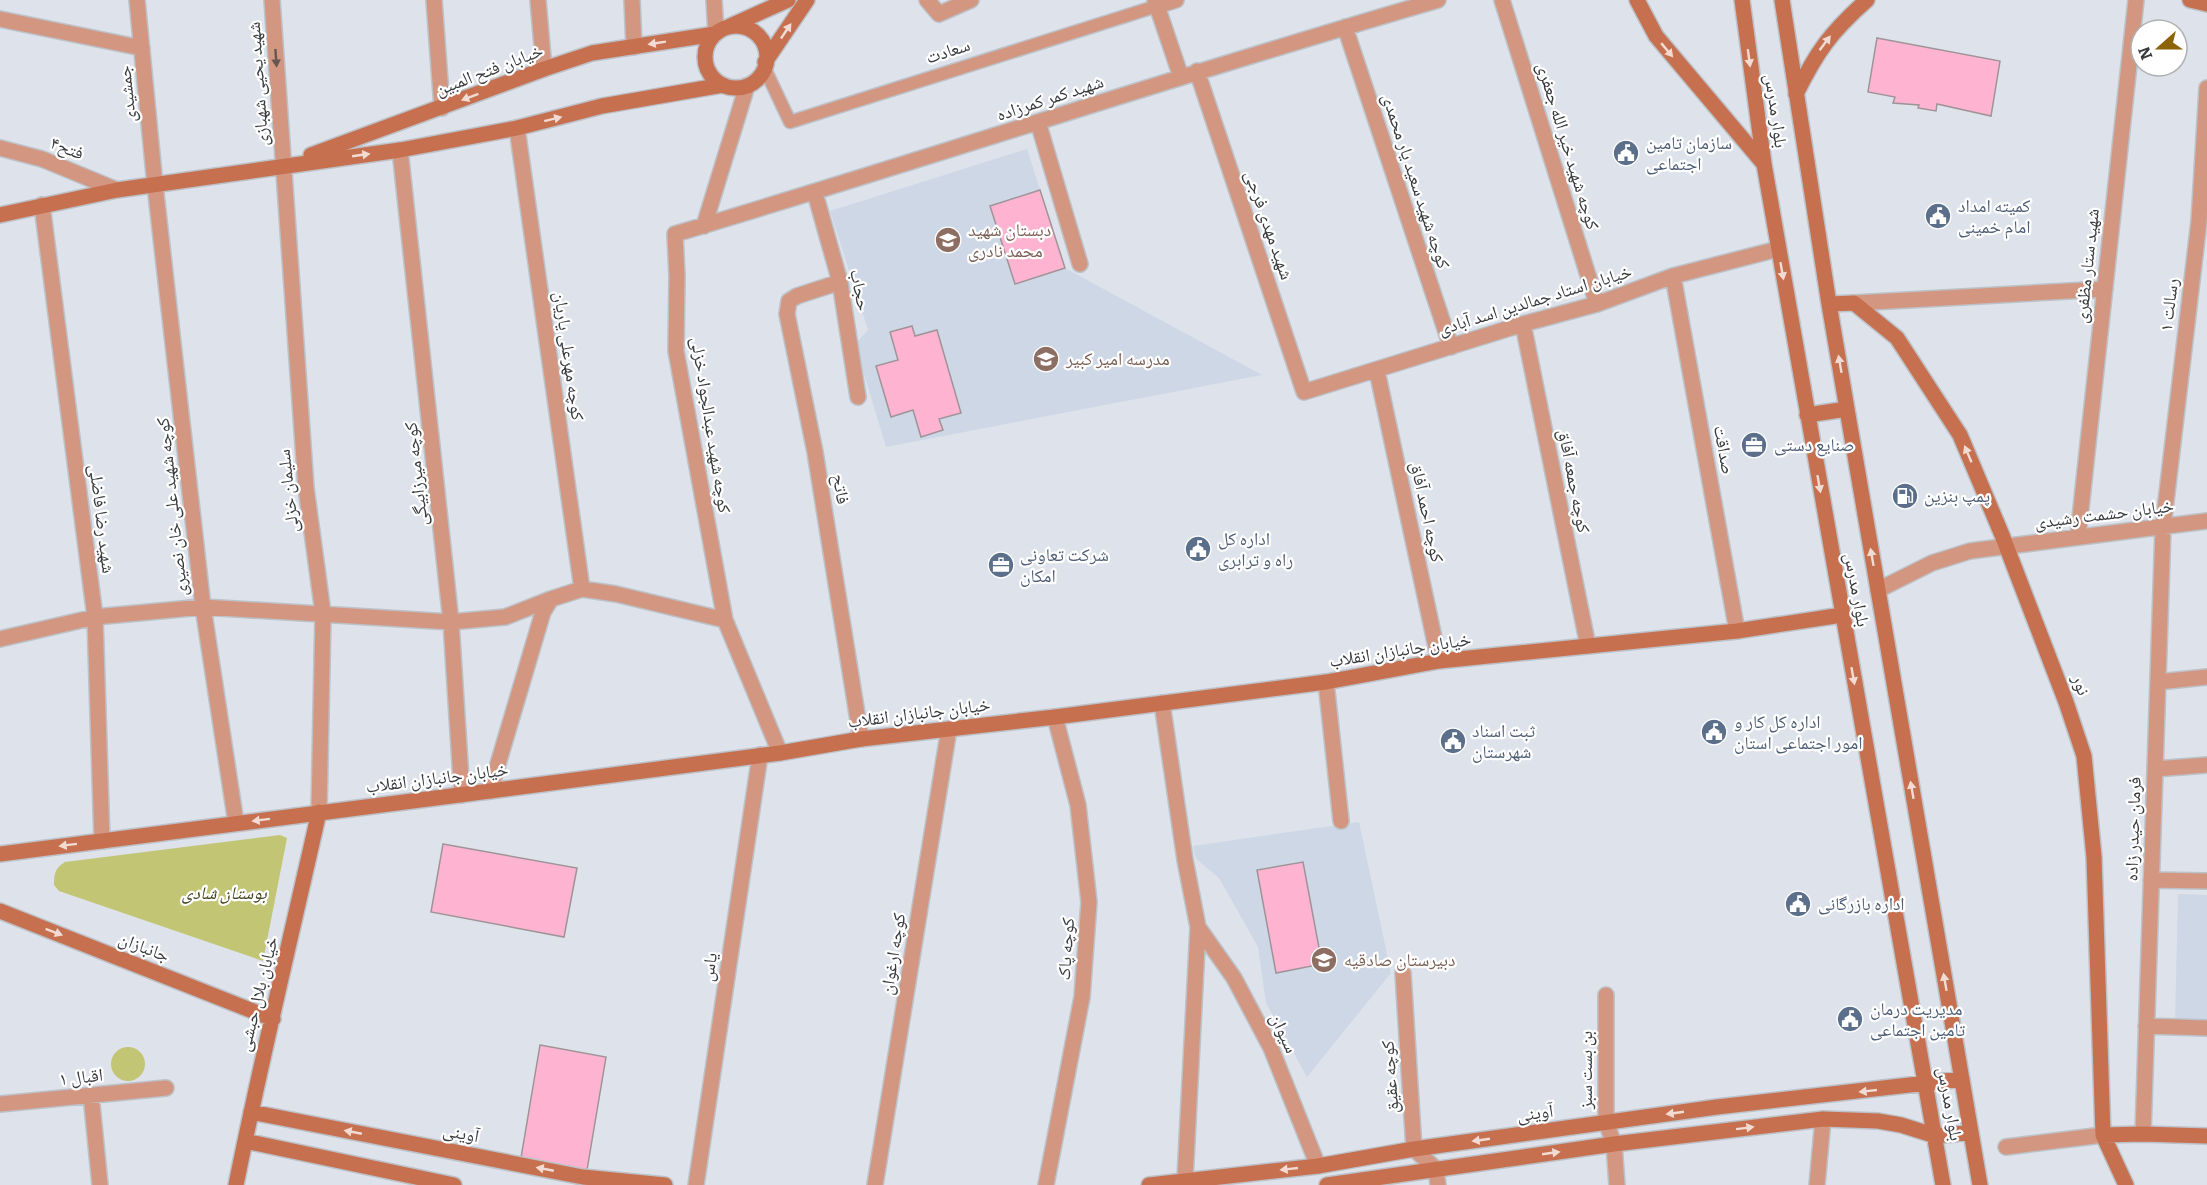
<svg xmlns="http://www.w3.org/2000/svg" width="2207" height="1185" viewBox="0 0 2207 1185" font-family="Bitter,'Noto Naskh Arabic',serif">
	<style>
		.built { fill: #ced7e6 }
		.green { fill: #c2c573 }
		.building { fill: #feb4d1; stroke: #9e9498; stroke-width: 1.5 }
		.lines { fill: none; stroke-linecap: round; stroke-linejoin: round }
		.lane-casing { stroke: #bdc1c8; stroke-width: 15 }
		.street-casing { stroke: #bdc1c8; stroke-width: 18 }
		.secondary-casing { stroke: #bdc1c8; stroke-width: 18 }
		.lane { stroke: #d39781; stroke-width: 12 }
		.street { stroke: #d39781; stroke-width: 15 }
		.secondary { stroke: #c7704f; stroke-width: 15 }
		.oneway { fill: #f1dbd3 }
		.oneway2 { fill: #665652 }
		.labels { text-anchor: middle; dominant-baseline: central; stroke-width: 4.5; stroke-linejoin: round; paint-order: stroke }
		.street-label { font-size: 18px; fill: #383a3e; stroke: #fff }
		.service-label { font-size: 18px; fill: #4e5e75; stroke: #fff; text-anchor: start }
		.education-label { font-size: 18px; fill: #785e54; stroke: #fff; text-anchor: start }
		.park-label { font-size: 18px; font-style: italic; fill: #42431c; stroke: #fff }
	</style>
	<rect width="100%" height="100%" fill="#dee3eb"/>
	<!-- built -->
	<path class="built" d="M1027 149 1065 268 1262 375 886 447 855 344 868 330 830 211Z
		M1359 822 1391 973 1307 1077 1266 1003 1258 947 1219 878 1196 859 1193 846Z
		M2178 894 2207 895V1022L2175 1021Z"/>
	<!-- green -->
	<path class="green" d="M280 835 287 838 263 961 59 891 54 885C54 874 55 868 65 862Z
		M111 1064a17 17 0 1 1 34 0a17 17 0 1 1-34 0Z"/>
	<!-- building -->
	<path class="building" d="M1877 38 2000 61 1991 116 1937 104 1936 111 1918 108 1919 105 1893 103 1895 97 1868 92Z
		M1040 190 1065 268 1015 284 990 206Z
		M912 326 915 336 937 330 961 413 939 419 943 430 921 437 913 410 891 417 876 366 898 360 890 332Z
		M443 844 577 868 564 937 431 912Z
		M1303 862 1322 964 1276 973 1257 870Z
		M540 1045 606 1057 587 1170 521 1158Z"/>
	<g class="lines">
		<!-- lane casing -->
		<g class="lane-casing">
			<path id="lane" d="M764 67 790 122 1157 6"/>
		</g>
		<!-- street casing -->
		<g class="street-casing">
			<path id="street" d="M137 0 155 185 203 607 236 823
				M272 0 306 488 323 613 319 812
				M434 0 442 108
				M538 0 544 69
				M632 0 634 47
				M714 0 716 33
				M927 0 939 14 971 0
				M1155 0 1181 77
				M1502 0 1597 304
				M1157 6 1176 0
				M0 19 142 48
				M1345 27 1451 347
				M1197 71 1304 392 1523 324 1597 304 1673 276 1778 249
				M1038 122 1080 264
				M517 128 582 589
				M0 148 42 159 117 190
				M400 150 451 622 462 795
				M815 193 840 282 858 397
				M42 205 95 617 102 841
				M704 226 747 86
				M1673 276 1737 631
				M840 282 797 296 789 301 787 314 815 452 861 739
				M1854 303 2105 289
				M1523 324 1588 646
				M1377 371 1439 661
				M2078 536 2136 0
				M1878 590 1932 563 1970 551 2207 521
				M725 620 676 351 677 276 675 234C930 158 1182 74 1438 0
				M0 639 95 617 203 607 451 622 505 617 551 599
				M1326 682 1341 821
				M2158 682 2207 677
				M1162 703 1185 860 1198 927 1185 1179 1196 1183
				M2155 769 2207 765
				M490 791 543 612 551 599 582 589 616 594 725 620 780 753
				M2151 880 2207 881
				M1198 927 1234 978 1271 1048 1318 1166
				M1403 973 1414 1149 1436 1169 1438 1185
				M1606 995V1122L1614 1144 1617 1185
				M2146 1026 2207 1028
				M91 1095 100 1185
				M0 1104 166 1088
				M2143 1134 2163 527 2199 221 2207 88
				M2006 1147 2103 1135
				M696 1185 760 755
				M875 1185 949 729
				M1046 1185 1082 997 1089 902 1078 805 1055 717
				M1817 1185 1823 1119"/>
		</g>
		<!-- secondary casing -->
		<g class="secondary-casing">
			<path id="secondary" d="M1637 0 1656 36 1763 163
				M1742 0 1764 164 1943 1185
				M1782 0 1829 304 1980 1185
				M2190 0 2207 4
				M730 26 788 0
				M705 57a31 31 0 1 1 62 0a31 31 0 1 1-62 0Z
				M765 62 807 0
				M1796 94C1817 51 1831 32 1867 0
				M311 155 544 69 592 53 715 34
				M0 215 117 190 400 150 517 128 602 106 723 85
				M1829 304 1854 303 1897 338 1960 435 2002 535 2066 702 2084 756 2094 857 2103 1135 2126 1185
				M1807 415 1847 409
				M0 854 490 791 780 753 861 739 1055 717 1326 682 1439 661 1737 631 1842 615
				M0 911 273 1019
				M251 1112 583 1177 665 1185
				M2103 1135 2143 1134 2207 1136
				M245 1141 454 1185
				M236 1185C261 1060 291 937 319 812
				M1149 1185 1318 1166 1414 1149 1717 1107 1962 1079
				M1327 1185 1614 1144 1823 1119 1878 1121 1901 1125 1936 1136 1971 1132"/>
		</g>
		<!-- lane -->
		<use href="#lane" class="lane"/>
		<!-- street -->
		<use href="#street" class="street"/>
		<!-- secondary -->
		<use href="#secondary" class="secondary"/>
	</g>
	<!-- one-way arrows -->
	<defs><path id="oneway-solid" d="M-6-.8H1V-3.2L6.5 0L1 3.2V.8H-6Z" transform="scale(1.5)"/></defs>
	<g class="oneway">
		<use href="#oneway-solid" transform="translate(786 31) rotate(-56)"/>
		<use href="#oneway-solid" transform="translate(657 43) rotate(171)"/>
		<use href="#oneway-solid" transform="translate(1825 43) rotate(-53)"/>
		<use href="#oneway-solid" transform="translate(1667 50) rotate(50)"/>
		<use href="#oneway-solid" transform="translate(1749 58) rotate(82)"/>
		<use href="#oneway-solid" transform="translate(470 97) rotate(159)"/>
		<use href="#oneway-solid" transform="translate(553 119) rotate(-14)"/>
		<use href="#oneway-solid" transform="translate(361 155) rotate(-8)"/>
		<use href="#oneway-solid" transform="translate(1782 271) rotate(80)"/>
		<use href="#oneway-solid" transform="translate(1840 364) rotate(-100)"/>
		<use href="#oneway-solid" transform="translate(1968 454) rotate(-113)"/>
		<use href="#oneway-solid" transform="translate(1819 484) rotate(80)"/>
		<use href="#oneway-solid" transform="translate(1872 557) rotate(-100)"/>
		<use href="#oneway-solid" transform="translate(1853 676) rotate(80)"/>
		<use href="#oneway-solid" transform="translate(1912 790) rotate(-100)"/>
		<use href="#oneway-solid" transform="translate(261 820) rotate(173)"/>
		<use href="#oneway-solid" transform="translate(68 845) rotate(173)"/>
		<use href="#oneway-solid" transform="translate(54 932) rotate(21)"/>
		<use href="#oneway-solid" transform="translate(1945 982) rotate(-100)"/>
		<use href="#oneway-solid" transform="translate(1868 1091) rotate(174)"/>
		<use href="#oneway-solid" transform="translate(1675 1113) rotate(172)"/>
		<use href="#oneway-solid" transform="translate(1745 1128) rotate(-7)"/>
		<use href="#oneway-solid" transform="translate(353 1132) rotate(-169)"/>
		<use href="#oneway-solid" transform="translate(1481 1140) rotate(172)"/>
		<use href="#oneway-solid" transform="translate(1551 1153) rotate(-8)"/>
		<use href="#oneway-solid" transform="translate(545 1169) rotate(-169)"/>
		<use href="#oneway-solid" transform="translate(1289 1169) rotate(174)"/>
	</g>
	<use class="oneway2" href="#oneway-solid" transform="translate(276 58) rotate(86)"/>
	<!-- icons -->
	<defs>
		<g id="civic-disc" transform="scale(1.35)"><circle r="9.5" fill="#5c6f8a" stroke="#fff"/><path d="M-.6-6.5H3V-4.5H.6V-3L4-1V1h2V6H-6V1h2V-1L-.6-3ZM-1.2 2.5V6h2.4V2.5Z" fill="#fff"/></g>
		<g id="school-disc" transform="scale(1.35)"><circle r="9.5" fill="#8d6e63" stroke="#fff"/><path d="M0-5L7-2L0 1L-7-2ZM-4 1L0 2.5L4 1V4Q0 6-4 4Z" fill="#fff"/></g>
		<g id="office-disc" transform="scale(1.35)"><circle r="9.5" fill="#5c6f8a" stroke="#fff"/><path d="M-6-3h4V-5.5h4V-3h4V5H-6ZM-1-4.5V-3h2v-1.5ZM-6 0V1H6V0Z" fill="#fff"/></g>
		<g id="fuel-disc" transform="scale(1.35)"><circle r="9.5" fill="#5c6f8a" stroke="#fff"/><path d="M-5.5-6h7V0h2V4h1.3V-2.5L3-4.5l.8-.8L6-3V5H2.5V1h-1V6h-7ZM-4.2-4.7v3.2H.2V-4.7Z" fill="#fff"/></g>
	</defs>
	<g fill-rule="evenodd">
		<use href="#civic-disc" x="1626" y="153"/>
		<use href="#civic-disc" x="1938" y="216"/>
		<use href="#school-disc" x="948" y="240"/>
		<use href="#school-disc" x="1046" y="359"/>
		<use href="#office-disc" x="1754" y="445"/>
		<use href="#fuel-disc" x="1905" y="496"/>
		<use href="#civic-disc" x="1198" y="549"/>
		<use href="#office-disc" x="1001" y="565"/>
		<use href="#civic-disc" x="1714" y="732"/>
		<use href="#civic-disc" x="1453" y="741"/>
		<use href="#civic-disc" x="1798" y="904"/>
		<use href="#school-disc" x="1324" y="960"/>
		<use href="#civic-disc" x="1850" y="1019"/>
	</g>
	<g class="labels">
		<!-- street labels -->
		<g class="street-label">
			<text transform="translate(948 51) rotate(-18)">سعادت</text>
			<text transform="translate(489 70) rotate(-21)">خیابان فتح المبین</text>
			<text transform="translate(258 84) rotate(-94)">شهید یحیی شهبازی</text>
			<text transform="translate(127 94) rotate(-96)">جمشیدی</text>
			<text transform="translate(1050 98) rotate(-18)">شهید کمر کمرزاده</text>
			<text transform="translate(1776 111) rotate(82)">بلوار مدرس</text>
			<text transform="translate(1568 146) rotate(73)">کوچه شهید خیر الله جعفری</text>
			<text transform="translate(67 148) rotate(21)">فتح۴</text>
			<text transform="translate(1416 181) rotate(72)">کوچه شهید سعید یار محمدی</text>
			<text transform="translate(1269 225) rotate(71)">شهید مهدی فرجی</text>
			<text transform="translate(2087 266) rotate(-84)">شهید ستار مظفری</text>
			<text transform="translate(860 290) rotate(79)">حجاب</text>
			<text transform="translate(1535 300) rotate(-17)">خیابان استاد جمالدین اسد آبادی</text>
			<text transform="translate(2169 305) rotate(-83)">رسالت ۱</text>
			<text transform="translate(569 356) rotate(82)">کوچه مهرعلی یاریان</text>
			<text transform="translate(711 425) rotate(81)">کوچه شهید عبدالجواد خزلی</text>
			<text transform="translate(1724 450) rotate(80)">صداقت</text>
			<text transform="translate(416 474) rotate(-96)">کوچه میرزابیگی</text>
			<text transform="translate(1574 481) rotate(79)">کوچه جمعه آفاق</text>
			<text transform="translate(841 489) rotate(81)">فاتح</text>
			<text transform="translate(288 491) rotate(-96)">سلیمان خزلی</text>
			<text transform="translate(172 507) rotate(-96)">کوچه شهید علی خان نصیری</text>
			<text transform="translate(1427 512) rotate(78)">کوچه احمد آفاق</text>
			<text transform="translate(2104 514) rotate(-7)">خیابان حشمت رشیدی</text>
			<text transform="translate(102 519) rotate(83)">شهید رضا فاضلی</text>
			<text transform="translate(1857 590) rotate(80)">بلوار مدرس</text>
			<text transform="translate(1400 650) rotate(-9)">خیابان جانبازان انقلاب</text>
			<text transform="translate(2081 685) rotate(70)">نور</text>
			<text transform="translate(919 713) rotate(-7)">خیابان جانبازان انقلاب</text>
			<text transform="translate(437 778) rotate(-7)">خیابان جانبازان انقلاب</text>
			<text transform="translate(2133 829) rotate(-88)">فرمان حیدر زاده</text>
			<text transform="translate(144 947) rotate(21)">جانبازان</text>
			<text transform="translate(1066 949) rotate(-86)">کوچه پاک</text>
			<text transform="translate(893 954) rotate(-81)">کوچه ارغوان</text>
			<text transform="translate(709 967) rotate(-81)">یاس</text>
			<text transform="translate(258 994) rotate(-76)">خیابان بلال حبشی</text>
			<text transform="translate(1284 1033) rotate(65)">سیوان</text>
			<text transform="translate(1586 1070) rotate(-90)">بن بست سبز</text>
			<text transform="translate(81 1077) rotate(-6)">اقبال ۱</text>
			<text transform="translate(1390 1077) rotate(-94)">کوچه عقیق</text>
			<text transform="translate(1950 1104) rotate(80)">بلوار مدرس</text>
			<text transform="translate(1535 1113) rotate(-8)">آوینی</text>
			<text transform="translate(461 1133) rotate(11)">آوینی</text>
		</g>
		<!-- service labels -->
		<g class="service-label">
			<text x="1646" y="143">سازمان تامین<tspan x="1646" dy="21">اجتماعی</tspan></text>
			<text x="1958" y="206">کمیته امداد<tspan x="1958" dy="21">امام خمینی</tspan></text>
			<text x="1774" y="445">صنایع دستی</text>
			<text x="1924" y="496">پمپ بنزین</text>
			<text x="1218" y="539">اداره کل<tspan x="1218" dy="21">راه و ترابری</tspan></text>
			<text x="1020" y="555">شرکت تعاونی<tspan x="1020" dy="21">امکان</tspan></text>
			<text x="1734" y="722">اداره کل کار و<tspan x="1734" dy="21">امور اجتماعی استان</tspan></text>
			<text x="1472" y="731">ثبت اسناد<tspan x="1472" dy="21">شهرستان</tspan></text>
			<text x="1818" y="904">اداره بازرگانی</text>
			<text x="1870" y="1009">مدیریت درمان<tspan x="1870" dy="21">تامین اجتماعی</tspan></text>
		</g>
		<!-- education labels -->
		<g class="education-label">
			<text x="968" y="230">دبستان شهید<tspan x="968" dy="21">محمد نادری</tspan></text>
			<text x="1066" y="359">مدرسه امیر کبیر</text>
			<text x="1344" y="960">دبیرستان صادقیه</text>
		</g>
		<!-- park labels -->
		<g class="park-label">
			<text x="224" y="893">بوستان شادی</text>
		</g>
	</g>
	<!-- north arrow -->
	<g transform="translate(2159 48) rotate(249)"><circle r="28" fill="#ffffff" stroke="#afb0b2" stroke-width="1.5"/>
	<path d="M0-4.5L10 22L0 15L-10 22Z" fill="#8d6307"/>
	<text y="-9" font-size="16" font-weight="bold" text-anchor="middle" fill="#383a3e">N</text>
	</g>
</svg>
